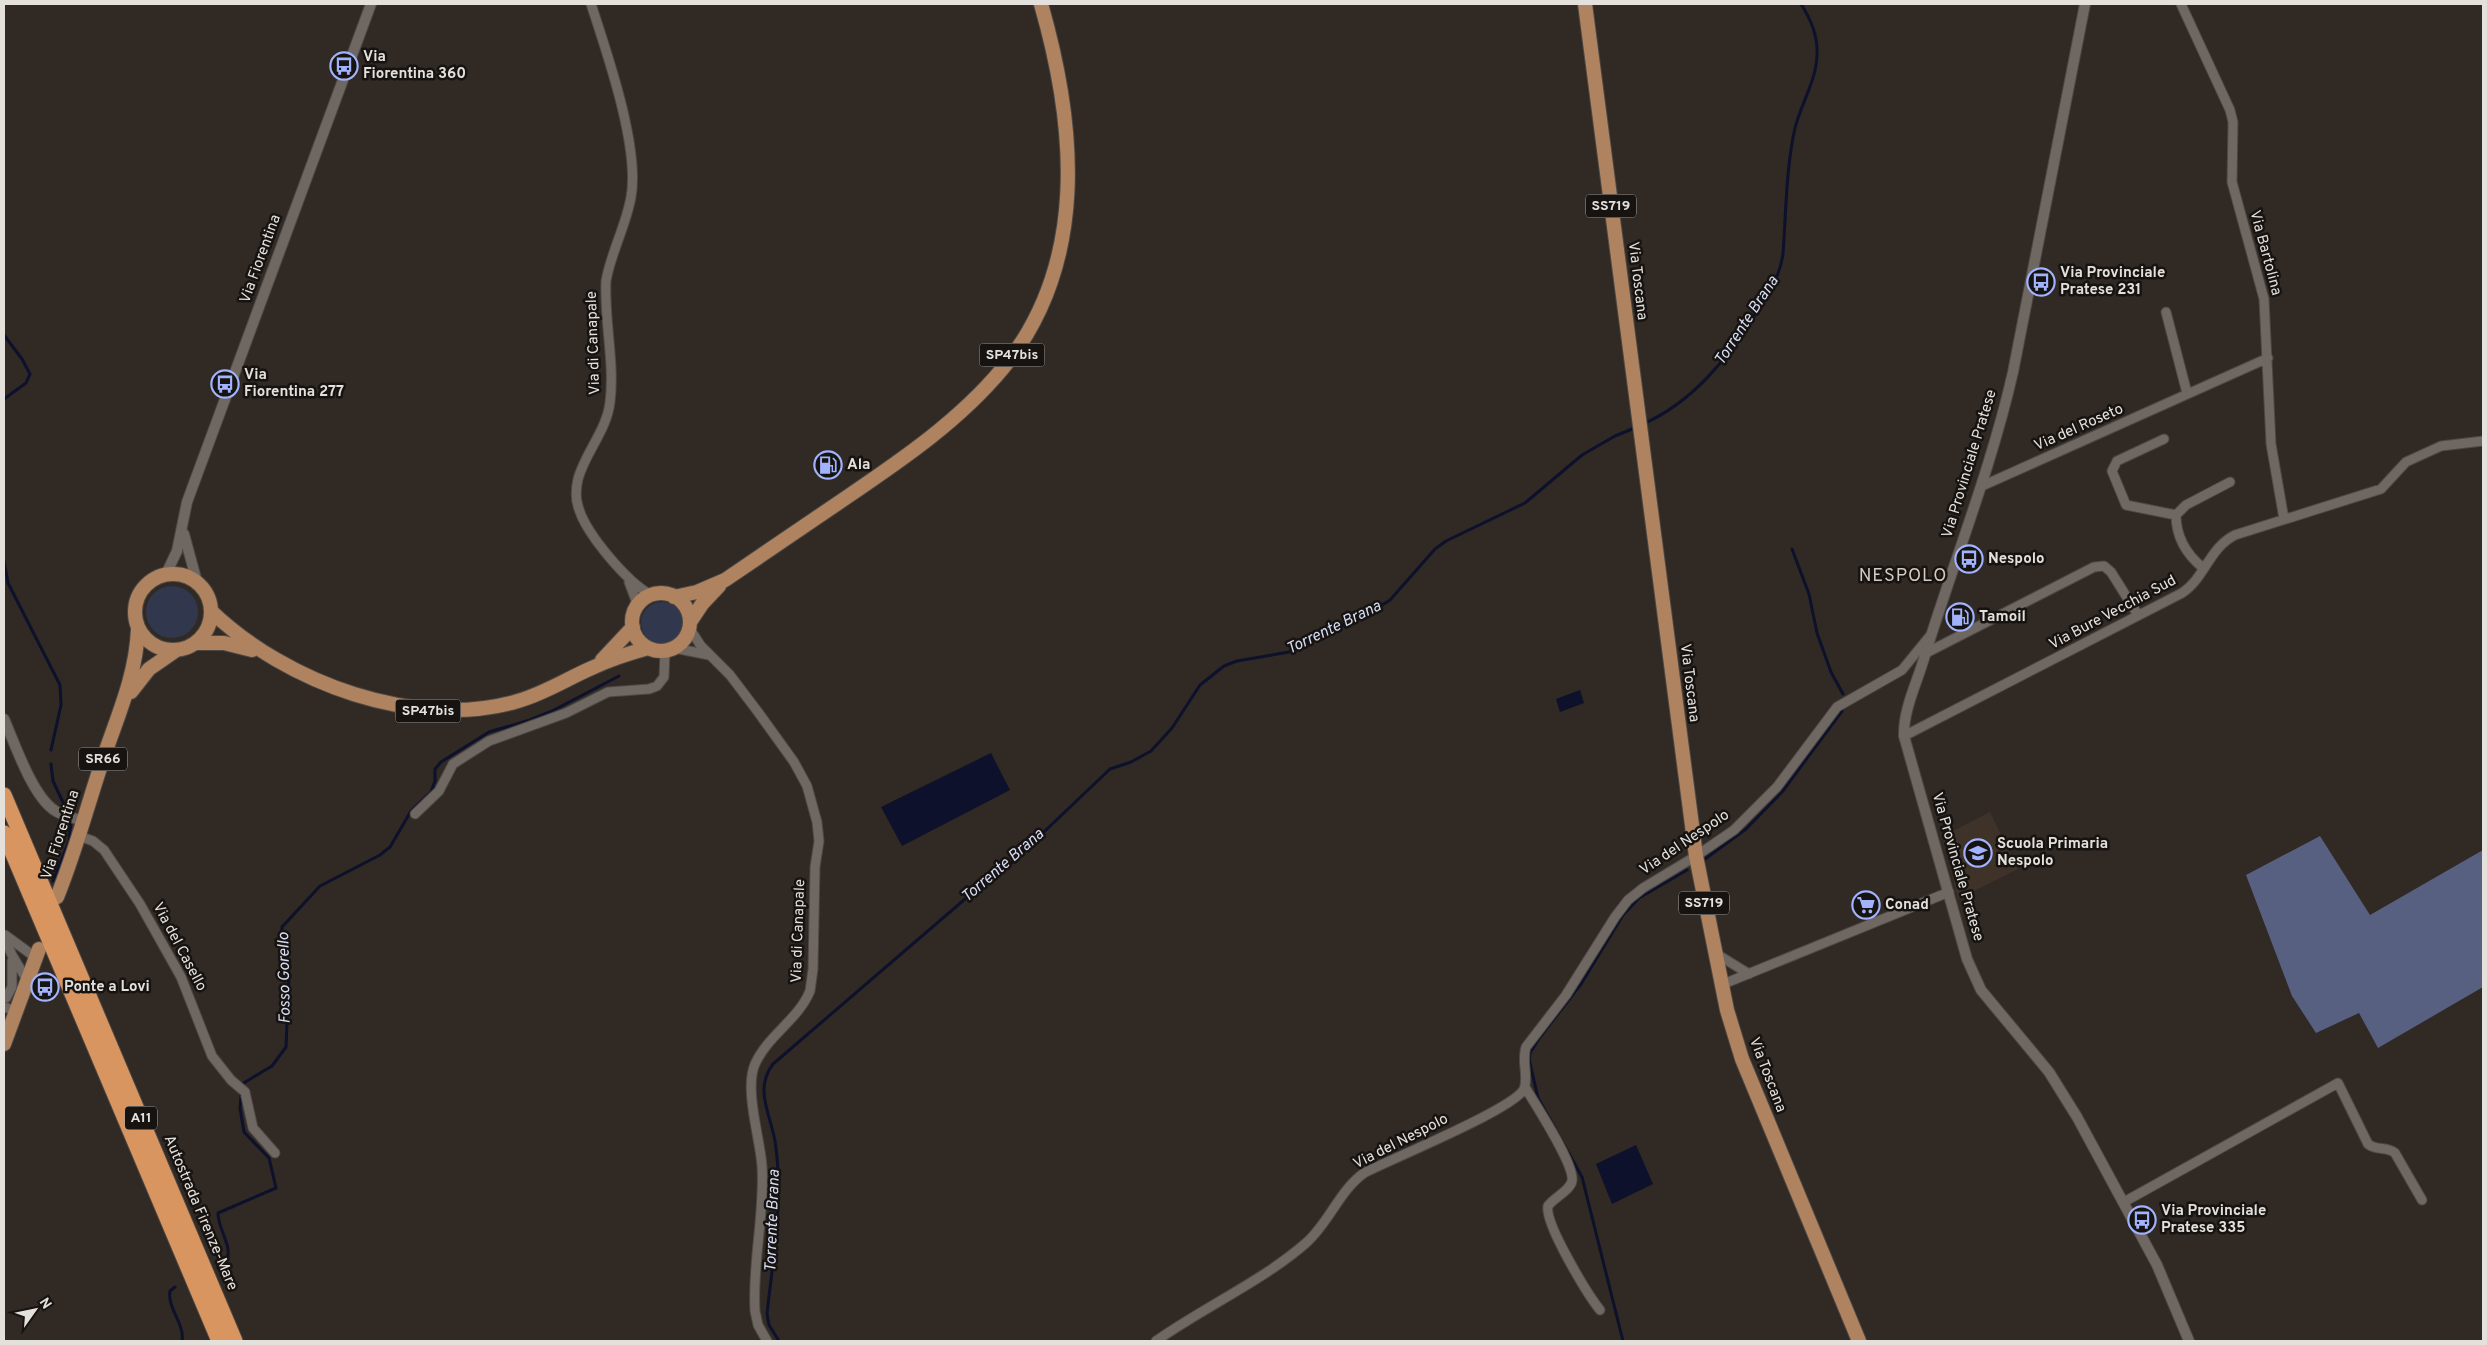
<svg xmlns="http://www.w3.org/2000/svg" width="2487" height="1345" viewBox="0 0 2487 1345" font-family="Overpass,sans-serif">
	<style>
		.built { fill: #3f3229 }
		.green { fill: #31374d }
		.forest { fill: #576081 }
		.water { fill: #0d112b }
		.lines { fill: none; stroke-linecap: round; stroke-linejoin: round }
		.stream { stroke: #0d112b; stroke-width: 3 }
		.minor-casing { stroke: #4d4844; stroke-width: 11 }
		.tertiary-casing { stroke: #4d4844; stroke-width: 12 }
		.primary-casing { stroke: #4d4844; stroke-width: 16 }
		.motorway-casing { stroke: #4d4844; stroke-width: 17 }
		.minor { stroke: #6f6761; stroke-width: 9 }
		.tertiary { stroke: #6f6761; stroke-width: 10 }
		.primary { stroke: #af8360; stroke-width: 14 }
		.motorway { stroke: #d99560; stroke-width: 15 }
		.labels { text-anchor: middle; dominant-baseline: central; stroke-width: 5; stroke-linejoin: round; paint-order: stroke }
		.shield { fill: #161311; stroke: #a6a29f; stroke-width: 1 }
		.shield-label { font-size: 14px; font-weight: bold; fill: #e4e0dc }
		.poi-label { font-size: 15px; font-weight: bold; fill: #e4e0dc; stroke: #161311; text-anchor: start }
		.street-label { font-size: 15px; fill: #e4e0dc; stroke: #161311 }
		.water-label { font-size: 16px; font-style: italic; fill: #d5dcf4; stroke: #161311 }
		.quarter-label { font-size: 18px; letter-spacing: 1px; fill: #d3cac3; stroke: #161311 }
	</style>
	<rect width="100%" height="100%" fill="#302924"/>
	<!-- built -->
	<path class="built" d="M1990 812 2018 869 1958 899 1943 836Z"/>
	<!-- green -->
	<path class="green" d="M146 612a26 26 0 1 1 52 0a26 26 0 1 1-52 0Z
		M641 623a21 21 0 1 1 42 0a21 21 0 1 1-42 0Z"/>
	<!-- forest -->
	<path class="forest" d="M2320 836 2370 915 2483 850V987L2378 1048 2359 1013 2316 1033 2292 996 2246 875Z"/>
	<!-- water -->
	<path class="water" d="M1580 690 1584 703 1560 712 1556 699Z
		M991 753 1010 790 902 846 881 807Z
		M1636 1145 1653 1184 1612 1204 1596 1164Z"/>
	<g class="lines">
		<!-- stream -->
		<path class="stream" d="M4 335 22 359 30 374 26 383 4 399
			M1643 424C1693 402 1728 358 1756 313 1768 294 1780 277 1783 254 1786 213 1786 168 1795 128 1801 104 1817 79 1817 54 1818 37 1810 18 1801 4
			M1792 549 1809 594 1817 633 1831 672 1843 694
			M4 561 8 583 60 685 61 705 51 750
			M51 764 53 781 69 815
			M1705 859 1746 829 1782 792 1842 711
			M53 881 69 841 71 821
			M218 1268 226 1263C234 1246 218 1231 218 1213L276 1188 269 1158 244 1132 240 1108 242 1084 272 1066 286 1047 289 976 281 942 282 927 320 886 380 855 390 847 411 811 431 792 435 781V769L441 762 489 732 530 720 552 711 619 676
			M175 1287 170 1291C167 1308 185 1324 182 1341
			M779 1341 769 1325 767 1314C773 1258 784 1198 775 1141 770 1113 754 1089 773 1064L993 875 1005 869 1110 769 1131 762 1151 751 1172 728 1200 685 1224 666 1237 661 1289 652 1374 610 1390 600 1435 549 1446 541 1525 503 1582 455 1615 436 1637 427
			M1623 1341 1582 1177 1538 1098 1529 1059 1530 1053 1540 1037 1581 984 1623 915 1639 898 1687 870"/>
		<!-- minor casing -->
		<g class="minor-casing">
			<path id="minor" d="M591 4C607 53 640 148 631 197 626 226 611 252 606 281 604 321 615 363 610 402 607 430 585 453 578 479 576 488 575 497 578 506 585 533 627 582 651 595
				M2181 4 2230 110 2233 122 2232 182 2264 299 2271 444 2284 519
				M2166 312 2187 393
				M2164 439 2117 461 2112 471 2126 505 2176 515
				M1982 486 2268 358
				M2203 568C2186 554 2176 537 2176 515L2186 505 2230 482
				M629 582 638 606
				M690 629 701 646 730 675 758 712 794 762 807 786 817 822 819 841 815 867 813 969 810 991C798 1020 768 1035 755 1064 744 1089 760 1138 762 1166 765 1214 752 1263 755 1311L758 1325 767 1341
				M674 648 709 655
				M1926 653 2094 567 2104 566 2111 572 2138 615
				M1904 736 2182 593C2205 578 2209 548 2235 535L2381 489 2406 462 2441 446 2483 441
				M415 814 439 791 453 764 489 741 566 713 608 692 649 689 657 686 664 677 665 651
				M79 836 93 841 104 850 140 904 181 977 212 1056 231 1080 245 1092 253 1128 275 1153
				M5 935 35 957
				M4 937 12 955 27 980
				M1715 953 1749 974
				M1721 985 1949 892
				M6 998 12 987V961
				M4 1007 16 1011
				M1525 1087C1534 1103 1575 1164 1572 1181 1570 1191 1553 1198 1548 1206 1544 1223 1588 1295 1600 1310
				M2124 1202 2338 1083 2368 1144C2376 1151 2387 1146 2395 1153L2422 1200
				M1156 1341C1204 1307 1261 1282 1306 1243 1329 1223 1339 1191 1364 1173 1391 1159 1514 1109 1524 1089 1529 1077 1521 1061 1526 1047L1566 995 1615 917 1628 900 1643 888 1696 856 1734 830 1777 787 1837 707 1902 670 1929 637"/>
		</g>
		<!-- tertiary casing -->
		<g class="tertiary-casing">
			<path id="tertiary" d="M2085 4 2013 372C1991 469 1954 561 1925 655 1918 681 1903 709 1904 736L1967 959 1981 990 2049 1072 2077 1117 2157 1265 2189 1341
				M184 534 197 582
				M166 574 177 551 187 502 371 4
				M4 719C15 744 32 795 54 810 62 816 74 818 84 821"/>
		</g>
		<!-- primary casing -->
		<g class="primary-casing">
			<path id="primary" d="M1585 4 1696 856 1727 1010 1742 1059 1859 1341
				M135 612a38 38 0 1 1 76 0a38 38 0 1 1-76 0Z
				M632 622a29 29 0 1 1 58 0a29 29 0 1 1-58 0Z
				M674 597 697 592 725 580C765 553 806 525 847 497 903 459 960 420 1003 368 1089 263 1076 126 1041 4
				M211 611C286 683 416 731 518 701 546 693 568 678 594 667 611 659 630 653 648 648
				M690 622 702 604 719 586
				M196 643H224L252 650
				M602 660 633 627
				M131 692 149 669 175 651
				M57 897C75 853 87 807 102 762 117 717 136 677 138 629
				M4 1044 39 949"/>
		</g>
		<!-- motorway casing -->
		<g class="motorway-casing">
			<path id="motorway" d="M4 795 235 1341
				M4 833 219 1341"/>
		</g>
		<!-- minor -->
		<use href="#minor" class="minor"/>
		<!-- tertiary -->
		<use href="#tertiary" class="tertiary"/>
		<!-- primary -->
		<use href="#primary" class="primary"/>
		<!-- motorway -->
		<use href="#motorway" class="motorway"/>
	</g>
	<!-- icons -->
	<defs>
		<g id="bus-ring" transform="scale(1.4375)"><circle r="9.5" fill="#161311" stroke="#a1b3fd" stroke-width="1.5"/><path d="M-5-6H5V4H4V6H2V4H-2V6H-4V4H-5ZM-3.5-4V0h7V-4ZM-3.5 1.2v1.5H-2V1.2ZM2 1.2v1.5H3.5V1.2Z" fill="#a1b3fd"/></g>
		<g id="fuel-ring" transform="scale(1.4375)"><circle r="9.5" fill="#161311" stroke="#a1b3fd" stroke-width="1.5"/><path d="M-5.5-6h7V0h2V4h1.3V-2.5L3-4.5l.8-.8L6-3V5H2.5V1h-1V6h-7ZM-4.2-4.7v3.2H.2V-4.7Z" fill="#a1b3fd"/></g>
		<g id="school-ring" transform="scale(1.4375)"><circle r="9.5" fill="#161311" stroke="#a1b3fd" stroke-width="1.5"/><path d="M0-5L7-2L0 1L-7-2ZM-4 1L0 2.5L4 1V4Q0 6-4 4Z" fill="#a1b3fd"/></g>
		<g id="supermarket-ring" transform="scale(1.4375)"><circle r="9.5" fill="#161311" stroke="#a1b3fd" stroke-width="1.5"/><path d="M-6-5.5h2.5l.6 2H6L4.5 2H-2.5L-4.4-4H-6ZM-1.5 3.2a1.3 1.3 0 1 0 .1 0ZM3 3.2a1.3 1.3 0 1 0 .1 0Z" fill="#a1b3fd"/></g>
	</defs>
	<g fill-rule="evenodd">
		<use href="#bus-ring" x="344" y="66"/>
		<use href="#bus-ring" x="2041" y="282"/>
		<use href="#bus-ring" x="225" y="384"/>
		<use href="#fuel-ring" x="828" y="465"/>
		<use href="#bus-ring" x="1969" y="559"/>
		<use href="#fuel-ring" x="1960" y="617"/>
		<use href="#school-ring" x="1978" y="853"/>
		<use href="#supermarket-ring" x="1866" y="905"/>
		<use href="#bus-ring" x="45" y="987"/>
		<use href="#bus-ring" x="2142" y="1220"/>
	</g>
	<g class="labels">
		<!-- shield labels -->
		<g class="shield">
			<rect x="1586" y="194.5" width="50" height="23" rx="4"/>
			<rect x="979.5" y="343.5" width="65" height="23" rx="4"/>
			<rect x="395.5" y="699.5" width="65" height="23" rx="4"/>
			<rect x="79" y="747.5" width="48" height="23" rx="4"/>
			<rect x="1679" y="891.5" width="50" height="23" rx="4"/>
			<rect x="125" y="1106.5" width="32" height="23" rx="4"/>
		</g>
		<g class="shield-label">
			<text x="1611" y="206">SS719</text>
			<text x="1012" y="355">SP47bis</text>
			<text x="428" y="711">SP47bis</text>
			<text x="103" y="759">SR66</text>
			<text x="1704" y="903">SS719</text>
			<text x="141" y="1118">A11</text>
		</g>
		<!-- poi labels -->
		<g class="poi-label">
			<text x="363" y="57">Via<tspan x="363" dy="17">Fiorentina 360</tspan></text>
			<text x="2060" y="273">Via Provinciale<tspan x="2060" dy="17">Pratese 231</tspan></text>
			<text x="244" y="375">Via<tspan x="244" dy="17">Fiorentina 277</tspan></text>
			<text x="847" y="465">Ala</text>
			<text x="1988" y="559">Nespolo</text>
			<text x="1979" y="617">Tamoil</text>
			<text x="1997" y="844">Scuola Primaria<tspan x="1997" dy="17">Nespolo</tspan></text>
			<text x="1885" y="905">Conad</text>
			<text x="64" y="987">Ponte a Lovi</text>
			<text x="2161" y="1211">Via Provinciale<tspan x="2161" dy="17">Pratese 335</tspan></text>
		</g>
		<!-- street labels -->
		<g class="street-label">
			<text transform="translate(2265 253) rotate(75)">Via Bartolina</text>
			<text transform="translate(261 259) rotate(-70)">Via Fiorentina</text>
			<text transform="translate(1637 281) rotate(83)">Via Toscana</text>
			<text transform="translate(594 343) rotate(-92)">Via di Canapale</text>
			<text transform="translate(2079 428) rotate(-24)">Via del Roseto</text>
			<text transform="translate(1970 464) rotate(-73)">Via Provinciale Pratese</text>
			<text transform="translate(2113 613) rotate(-28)">Via Bure Vecchia Sud</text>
			<text transform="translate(1689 683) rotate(83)">Via Toscana</text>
			<text transform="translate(61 835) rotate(-72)">Via Fiorentina</text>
			<text transform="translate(1685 843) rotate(-34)">Via del Nespolo</text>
			<text transform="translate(1957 867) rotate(74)">Via Provinciale Pratese</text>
			<text transform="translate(799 931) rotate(-88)">Via di Canapale</text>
			<text transform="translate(179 947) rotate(62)">Via del Casello</text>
			<text transform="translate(1767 1075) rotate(69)">Via Toscana</text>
			<text transform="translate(1401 1142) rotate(-27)">Via del Nespolo</text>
			<text transform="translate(200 1213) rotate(67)">Autostrada Firenze-Mare</text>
		</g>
		<!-- water labels -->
		<g class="water-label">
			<text transform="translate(1747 321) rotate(-57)">Torrente Brana</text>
			<text transform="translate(1334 628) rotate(-26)">Torrente Brana</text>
			<text transform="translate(1003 866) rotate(-41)">Torrente Brana</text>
			<text transform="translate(285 978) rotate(-91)">Fosso Gorello</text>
			<text transform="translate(773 1221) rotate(-88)">Torrente Brana</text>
		</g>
		<!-- quarter labels -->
		<g class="quarter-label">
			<text x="1903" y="576">NESPOLO</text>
		</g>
	</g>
	<!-- border -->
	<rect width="2487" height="1345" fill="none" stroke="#e4e0dc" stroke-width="10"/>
	<!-- north arrow -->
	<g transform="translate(35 1310) rotate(57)" stroke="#161311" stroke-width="4" paint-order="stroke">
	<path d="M0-4L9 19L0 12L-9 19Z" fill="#e4e0dc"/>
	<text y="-8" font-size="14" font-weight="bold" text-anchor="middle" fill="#e4e0dc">N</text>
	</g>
</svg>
